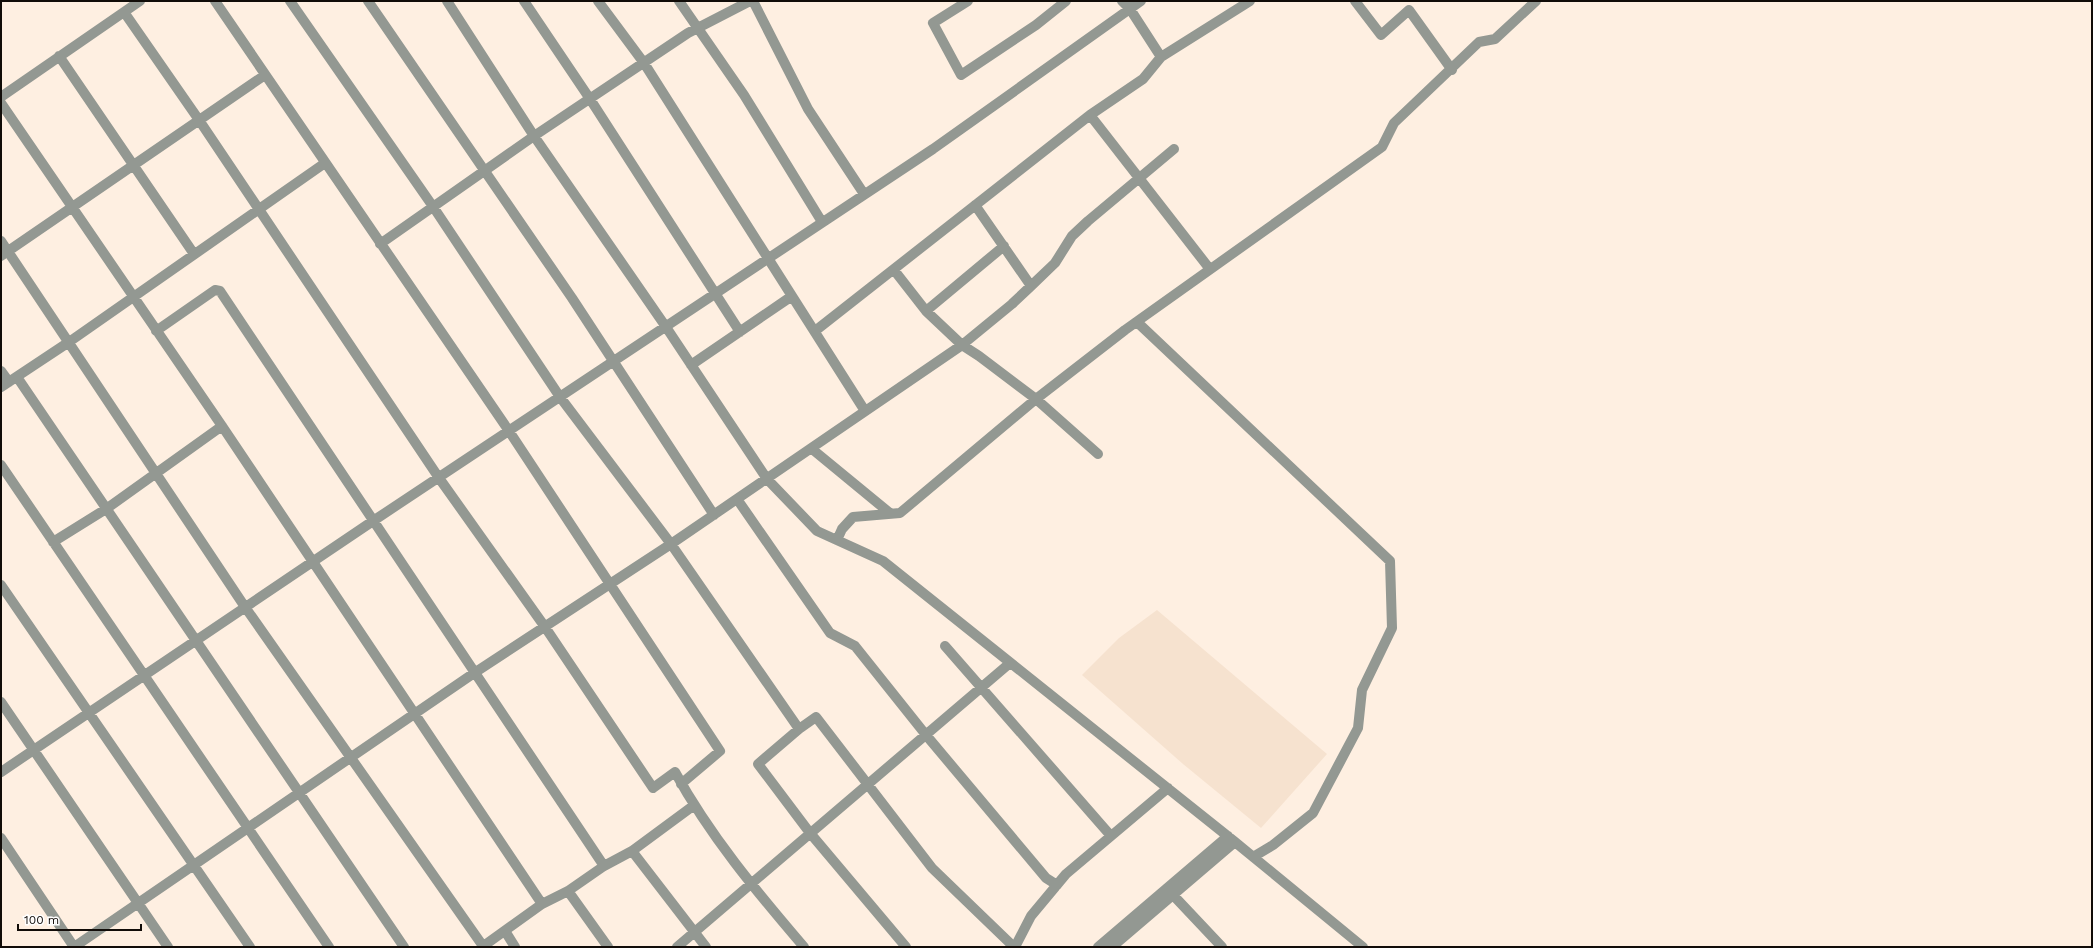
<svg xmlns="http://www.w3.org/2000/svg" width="2093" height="948" viewBox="0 0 2093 948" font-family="'Work Sans',sans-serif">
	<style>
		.built { fill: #f6e2cf }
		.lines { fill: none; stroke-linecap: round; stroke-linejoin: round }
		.minor { stroke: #939892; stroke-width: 10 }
	</style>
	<rect width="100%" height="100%" fill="#feefe1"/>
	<!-- built -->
	<path class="built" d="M1157 610 1327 754 1261 828 1183 764 1082 675 1119 638Z"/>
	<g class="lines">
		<!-- minor -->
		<path class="minor" d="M215 1 509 431 720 751 681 784
			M290 1 434 208 560 397 671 544 799 729 816 717 932 868 1014 947
			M368 1 572 298 714 515
			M447 1 534 136 666 327 767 479 817 531 883 561 1235 842 1363 947
			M524 1 590 99 740 332
			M598 1 644 63 865 411
			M679 1 744 95 822 222
			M753 1 808 109 864 194
			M968 1 933 23 961 75 1036 25 1066 1
			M1122 1 1130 9 1161 57
			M1355 1 1381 35 1409 10 1452 70
			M124 12 199 120 439 478 545 627 653 788 675 772C710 836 757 892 804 947
			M59 56 194 254
			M1 97 140 1
			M1 103 222 426 542 904
			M1090 115 1209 268
			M975 205 1031 286
			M1 241 245 607 483 946
			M380 244 534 136 688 33 750 1
			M1 256 265 75
			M894 270 926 311 962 345 979 356 1036 399 1098 454
			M926 311 1004 246
			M1137 322 1390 561 1392 628 1362 690 1358 728 1313 813 1273 845 1253 857
			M156 331 215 290 220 291 604 866
			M815 331 1090 115 1143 79 1161 57 1250 1
			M691 365 792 296
			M1 371 9 382
			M17 377 404 947
			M1 387 69 342 325 163
			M812 449 891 514
			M1 465 329 947
			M737 499 830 633 855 646 926 735 1046 878 1057 885
			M837 540 842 529 853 517 900 513 1036 399 1125 330 1382 147 1394 123 1479 42 1495 39 1536 1
			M53 542 106 509 222 426
			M1 585 250 947
			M945 646 1111 836
			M1 702 168 947
			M799 729 758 764 810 833 906 947
			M1 772 373 521 933 149 1141 1
			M1 838 74 947
			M632 851 706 947
			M568 891 608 947
			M1173 895 1222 947
			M505 931 515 947
			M74 947 474 673 671 544 962 345 1012 304 1031 286 1055 263 1072 236 1088 221 1174 149
			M482 947 542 904 568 891 604 866 632 851 693 806
			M677 947 1010 663
			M1015 947 1031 916 1066 874 1168 788
			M1098 947 1228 836
			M1112 947 1235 842"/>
	</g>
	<!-- border -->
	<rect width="2093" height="948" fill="none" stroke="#110c08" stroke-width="4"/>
	<!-- scale -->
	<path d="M18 924v6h123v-6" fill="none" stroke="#110c08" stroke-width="2"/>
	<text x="24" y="924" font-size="12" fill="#110c08" stroke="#ffffff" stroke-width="3" paint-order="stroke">100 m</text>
</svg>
